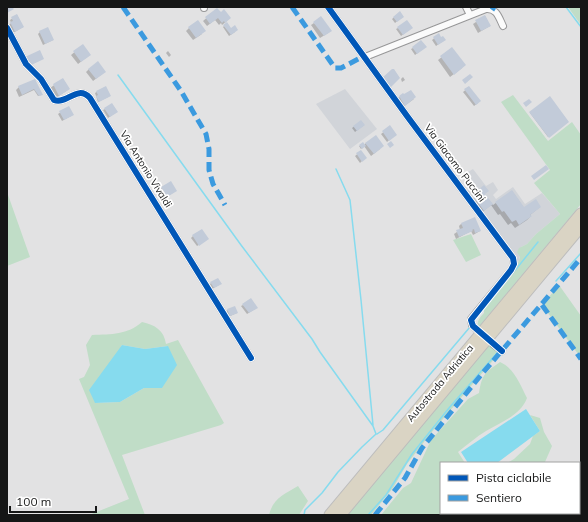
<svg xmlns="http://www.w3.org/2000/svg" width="588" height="522" viewBox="0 0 588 522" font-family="Mulish,sans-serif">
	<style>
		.built { fill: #d1d4d9 }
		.green { fill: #c0ddc7; fill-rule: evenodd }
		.water { fill: #86dbee }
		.shadow { fill: #0003 }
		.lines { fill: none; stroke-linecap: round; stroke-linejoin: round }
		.stream { stroke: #86dbee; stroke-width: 1.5 }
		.building { fill: #c2cbd9 }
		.minor-casing { stroke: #979798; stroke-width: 8 }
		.motorway-casing { stroke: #bdbdbd; stroke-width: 13 }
		.minor { stroke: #fbfbfb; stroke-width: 6 }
		.motorway { stroke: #dad4c4; stroke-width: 11 }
		.quiet { stroke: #3b9adf; stroke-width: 5; stroke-dasharray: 10 5; stroke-linecap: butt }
		.cycleway-casing { stroke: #fff; stroke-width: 8 }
		.cycleway { stroke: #0057b8; stroke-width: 6 }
		.labels { text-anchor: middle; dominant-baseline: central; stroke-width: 3.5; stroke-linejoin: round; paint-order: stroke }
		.street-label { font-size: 10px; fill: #151616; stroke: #fff }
	</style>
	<rect width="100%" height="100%" fill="#e2e2e3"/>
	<!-- built -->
	<path class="built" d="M345 89 377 129 350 149 316 104Z
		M473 169 486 186 493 182 498 190 493 195 496 199 513 187 525 204 542 193 560 214 536 234 527 244 521 247 519 261 517 263 468 195 467 190 472 188 467 181 472 177 468 172Z"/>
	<!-- green -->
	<path class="green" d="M568 7H581V25Z
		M513 95 548 141 572 122 581 135V204L478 328C477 321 479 318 484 313V307L519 261 520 257 517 252 519 248 527 244 536 234 560 214 534 183 550 170 501 102Z
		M7 192 30 257 7 266Z
		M471 234 481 255 466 262 453 240Z
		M559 285 581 316V358L542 305Z
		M142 322C155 325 164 330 166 344L178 340 224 423 221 425 122 455 145 515H89L129 499 79 379 84 377 90 365 86 345 92 335C112 334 127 335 142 322ZM122 345 145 349 168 346 162 388H144L120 402 95 403Z
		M490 343 495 348 498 354 496 357 431 433 407 464 393 488 371 515H346Z
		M500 362C514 368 520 384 527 398 521 415 501 422 486 431 476 437 467 445 458 452L465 463H441V513H503L505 515H381L403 488 411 483 431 440 468 399 479 393C482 374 485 373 500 362Z
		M530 415 540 418 544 432 552 446 545 462 507 463 514 459 530 444 533 436 540 431Z
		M581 472V515H522L525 513H579V473Z
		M298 486 308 501 299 515H269C273 498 285 494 298 486Z"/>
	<!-- water -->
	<path class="water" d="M122 345 145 349 168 346 177 365 162 388H144L120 402 95 403 89 390Z
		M526 409 540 431 497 463H468L461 452Z"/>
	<!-- shadow -->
	<path class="shadow" d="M217 9 227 21 222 25 221 23 219 25 215 20 207 26 203 21Z
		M399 13 401 18 395 23 392 19Z
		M17 15 23 27 13 33 9 25 11 23 10 20Z
		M485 16 490 26 478 33 473 24Z
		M314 23 328 33 320 38 311 25Z
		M224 26 235 32 229 36 223 27Z
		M189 28 202 34 193 40 186 31Z
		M398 28 410 29 401 36 396 29Z
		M40 32 53 40 43 45 38 34Z
		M438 35 443 41 436 46 432 40Z
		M83 45 87 57 78 64 71 55Z
		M413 48H424L415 55 411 49Z
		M452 49 462 68 450 77 438 60Z
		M168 51 171 55 169 57 166 53Z
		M89 69 102 74 93 81 86 72Z
		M403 77 405 80 402 82 401 79Z
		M63 79 69 89 56 98 50 88Z
		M35 80 41 95 38 96 34 90 19 97 16 90 19 87Z
		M105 87 108 97 98 102 95 93Z
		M469 87 478 103 474 106 463 92Z
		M400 97 414 99 403 107 398 98Z
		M550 98 568 122 548 137 530 113Z
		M68 107 71 116 62 121 58 114Z
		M105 109 115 113 108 118 103 110Z
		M361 121 364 125 355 132 352 128Z
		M390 127 394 136 387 142 381 134Z
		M366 143 380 149 371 156 364 146 361 149 359 146 364 145Z
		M361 151 364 159 360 163 355 156Z
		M471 180 472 182 470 184 468 182Z
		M162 188 174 192 165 198 160 189Z
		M478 191 484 194 493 205 512 191 524 208 540 207 530 215 531 216 527 220 515 228 511 223 508 225 500 214 498 215 491 205 481 213 473 203 476 200 474 198 476 196 475 194Z
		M461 224 480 231 473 235 471 231 456 239 454 234 460 230 459 226Z
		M193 236 206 240 197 246 191 238Z
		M211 283 219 285 212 289 209 285Z
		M243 305 255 309 247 314 241 306Z
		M228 310 237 313 228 317 226 311Z"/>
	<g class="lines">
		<!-- stream -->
		<path class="stream" d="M566 7 581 27
			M118 75 241 245 312 339 320 352 373 426 376 434 362 447 338 472 322 493 305 510 304 515
			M336 169 350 200 361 300 373 425
			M556 281 581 253
			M475 320 538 242
			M377 434 383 430 470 327
			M368 515 386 495 412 454 449 408 497 353"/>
	</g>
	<!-- building -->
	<path class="building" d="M7 7H12L14 9 7 13Z
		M217 8 221 12 224 9 231 18 225 23 224 21 222 23 218 18 210 24 205 17Z
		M400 11 404 17 397 22 393 17Z
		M17 14 24 27 15 32 10 22 13 21 11 17Z
		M485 15 491 26 481 31 475 20Z
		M321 16 332 31 324 36 313 22Z
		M198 20 206 31 196 38 188 27Z
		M407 20 413 28 403 35 397 27Z
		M227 22 231 28 235 25 238 30 231 35 223 25Z
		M48 27 54 40 45 44 39 31Z
		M439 33 441 37 443 36 446 40 438 45 433 37Z
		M421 40 427 47 417 54 412 47Z
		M83 44 91 55 81 62 73 51Z
		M452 47 466 65 454 75 440 56Z
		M40 50 44 59 29 66 25 57Z
		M98 61 106 72 96 79 88 69Z
		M392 69H394L400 78 391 87H389L382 78Z
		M470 74 473 77 465 84 462 80Z
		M63 78 70 89 59 96 53 84Z
		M35 79 43 95 39 96 34 89 22 95 18 86Z
		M106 86 111 96 99 102 96 96 98 95 96 91Z
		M469 86 481 101 476 105 464 89Z
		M411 90 416 97 405 106 399 96 403 93 404 94Z
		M550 96 569 122 549 138 529 112Z
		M529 99 532 102 526 107 523 103Z
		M112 103 118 112 110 117 104 108Z
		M69 106 74 115 64 120 59 111Z
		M361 120 365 125 357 131 353 126Z
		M390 125 397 135 389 141 382 131Z
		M376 135 384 146 374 154 365 143Z
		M391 141 394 145 390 148 387 144Z
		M363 142 366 146 362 149 359 145Z
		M361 150 367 158 362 162 356 153Z
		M546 165 549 169 534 180 531 176Z
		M171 181 177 191 167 197 161 187Z
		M484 185 489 191 485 194 493 204 484 211 475 199 478 197 476 194 479 193 477 191Z
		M512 190 524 207 536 199 541 207 530 215 532 216 519 225 516 220 512 222 504 211 502 212 495 202Z
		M475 217 481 231 475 233 474 229 472 230 473 231 459 237 456 230 463 228 461 223Z
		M202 229 209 239 199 246 192 235Z
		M218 278 222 284 214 288 210 282Z
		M251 298 258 308 249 313 242 304Z
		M235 306 238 313 230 316 227 309Z"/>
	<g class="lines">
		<!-- minor casing -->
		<g class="minor-casing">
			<path id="minor" d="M204 7V8
				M328 7 407 116 513 258 514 264 511 270 471 319 472 325 477 330
				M466 7 470 15
				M7 28 26 64 41 79 54 100C67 105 77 84 90 98L251 358
				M365 57 486 9C497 8 499 18 503 26
				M493 344 502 351"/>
		</g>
		<!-- motorway casing -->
		<g class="motorway-casing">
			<path id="motorway" d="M330 515 581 214
				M340 515 581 226"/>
		</g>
		<!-- minor -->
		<use href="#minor" class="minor"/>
		<!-- motorway -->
		<use href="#motorway" class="motorway"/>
		<!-- quiet -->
		<path class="quiet" d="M123 7 181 91 206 134 209 149V170L213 184 225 205
			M292 7 335 68H341L364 56
			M492 10 494 7
			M542 305 581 359
			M375 515 405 478 422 448 481 375 581 258"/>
		<!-- cycleway casing -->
		<g class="cycleway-casing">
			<path id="cycleway" d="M328 7 407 116 513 258 514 264 511 270 471 320 473 326 502 351
				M7 28 26 64 41 79 54 100C67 105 77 84 90 98L251 358"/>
		</g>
		<!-- cycleway -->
		<use href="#cycleway" class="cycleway"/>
	</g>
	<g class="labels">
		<!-- street labels -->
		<g class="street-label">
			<text transform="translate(455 163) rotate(53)">Via Giacomo Puccini</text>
			<text transform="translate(146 169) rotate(58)">Via Antonio Vivaldi</text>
			<text transform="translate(440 383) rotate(-50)">Autostrada Adriatica</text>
		</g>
	</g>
	<!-- border -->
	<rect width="588" height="522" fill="none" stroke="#151616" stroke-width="16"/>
	<!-- legend -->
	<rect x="440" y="462" width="140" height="52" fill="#ffffff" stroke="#a1a2a2"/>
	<rect x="448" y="475" width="20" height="6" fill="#0057b8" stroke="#a1a2a2"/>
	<text x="476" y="482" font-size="12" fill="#151616">Pista ciclabile</text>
	<rect x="448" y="495" width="20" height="6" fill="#3b9adf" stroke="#a1a2a2"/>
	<text x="476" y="502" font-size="12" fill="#151616">Sentiero</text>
	<!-- scale -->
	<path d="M10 506v6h86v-6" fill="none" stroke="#151616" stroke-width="2"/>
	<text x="16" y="506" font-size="12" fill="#151616" stroke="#ffffff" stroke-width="3" paint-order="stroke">100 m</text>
</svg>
